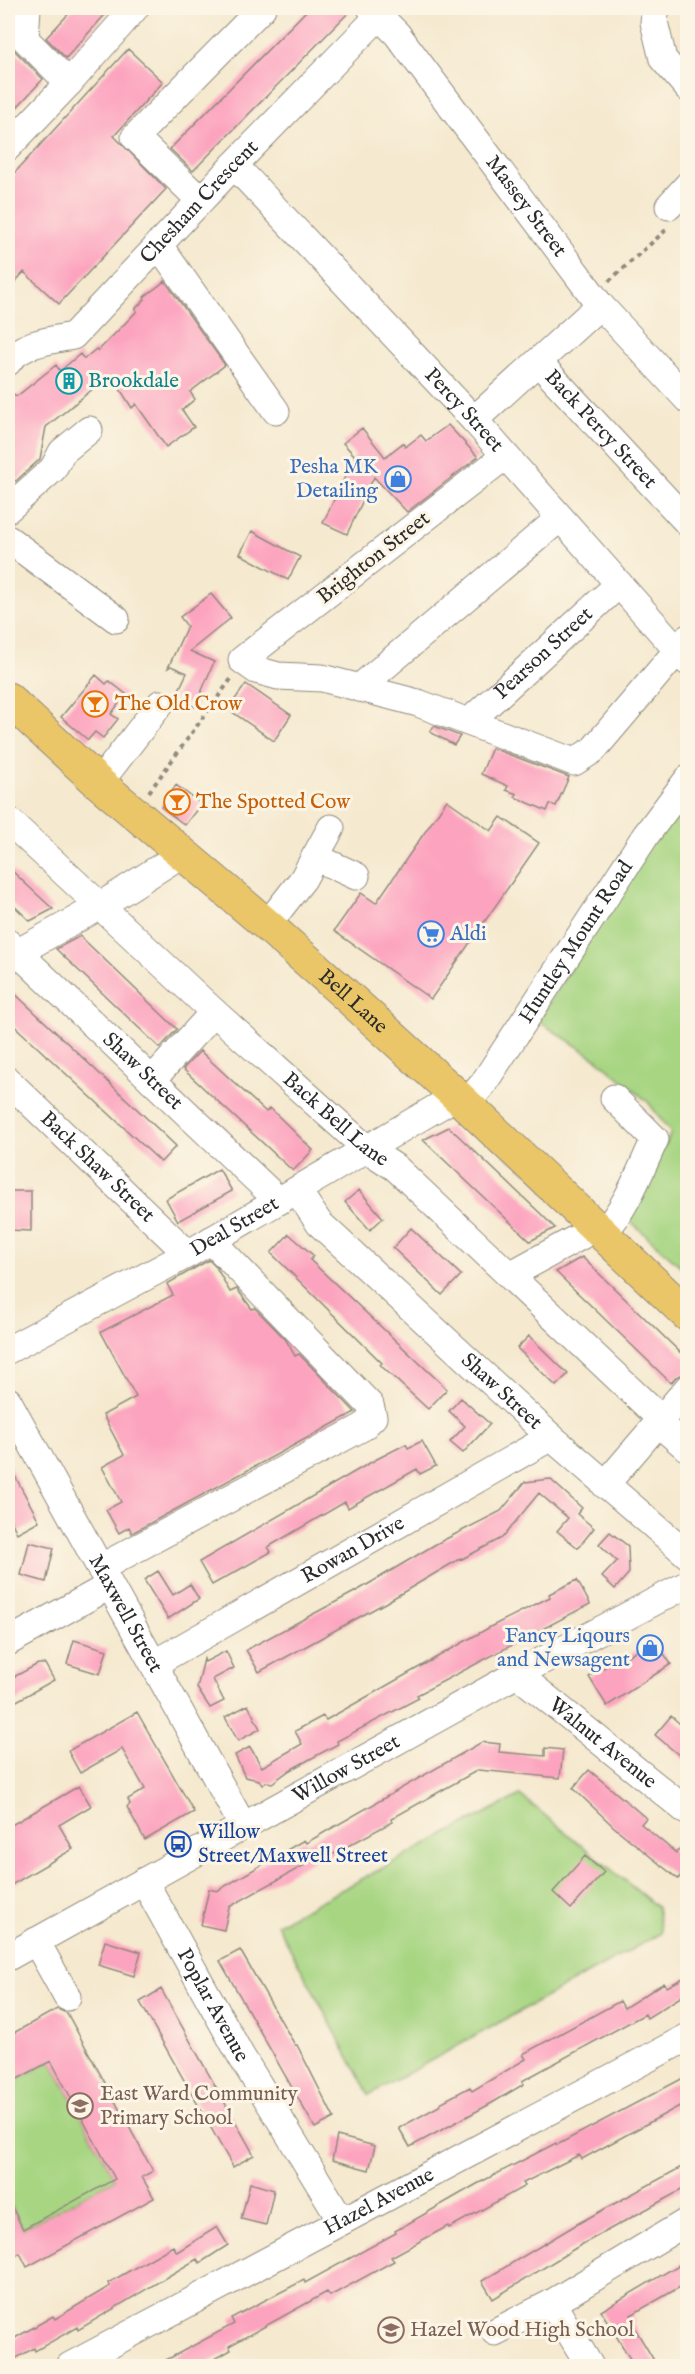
<svg xmlns="http://www.w3.org/2000/svg" width="695" height="2374" viewBox="0 0 695 2374" font-family="'IM FELL English',serif">
	<style>
		.green { fill: #a7d582; stroke: #698056; stroke-width: 1.5 }
		.building { fill: #fca4bf }
		.lines { fill: none; stroke-linecap: round; stroke-linejoin: round }
		.minor-casing { stroke: #908a7d; stroke-width: 29 }
		.major-casing { stroke: #908a7d; stroke-width: 35 }
		.path { stroke: #908a7d; stroke-width: 4; stroke-dasharray: 4.5 4.5; stroke-linecap: butt }
		.minor { stroke: #fff; stroke-width: 27 }
		.major { stroke: #ebc669; stroke-width: 33 }
		.labels { text-anchor: middle; dominant-baseline: central; stroke-width: 6; stroke-linejoin: round; paint-order: stroke }
		.street-label { font-size: 21px; fill: #2b2b2b; stroke: #fcf5e5 }
		.culture-label { font-size: 21px; fill: #0d838f; stroke: #fcf5e5; text-anchor: start }
		.shop-label { font-size: 21px; fill: #366cbe; stroke: #fcf5e5; text-anchor: end }
		.food-label { font-size: 21px; fill: #c56008; stroke: #fcf5e5; text-anchor: start }
		.transit-label { font-size: 21px; fill: #164399; stroke: #fcf5e5; text-anchor: start }
		.education-label { font-size: 21px; fill: #785e54; stroke: #fcf5e5; text-anchor: start }
	</style>
	<rect width="100%" height="100%" fill="#fcf5e5"/>
	<filter id="ink" filterUnits="userSpaceOnUse"><feTurbulence type="fractalNoise" baseFrequency=".0167" numOctaves="2"/><feDisplacementMap in="SourceGraphic" scale="12" xChannelSelector="R" yChannelSelector="G"/><feConvolveMatrix kernelMatrix="1 2 1 2 8 2 1 2 1" color-interpolation-filters="sRGB"/></filter>
	<filter id="wash" filterUnits="userSpaceOnUse"><feTurbulence type="fractalNoise" baseFrequency=".008" numOctaves="4" result="noise"/><feDisplacementMap in="SourceGraphic" scale="24" xChannelSelector="R" yChannelSelector="G"/><feGaussianBlur stdDeviation="1.35" result="paint"/><feColorMatrix in="noise" values="0 0 0 0 0 0 0 0 0 0 0 0 0 0 0 0 0 1.4 0 .05"/><feComposite in="paint" operator="in"/></filter>
	<g filter="url(#wash)">
		<rect width="100%" height="100%" fill="#f5e9cf"/>
		<!-- green -->
		<path class="green" d="M687 779V1272L627 1218 671 1133 648 1102 597 1059 538 1021Z
			M520 1795 657 1907 661 1933 369 2095 277 1924Z
			M51 2061 115 2179 23 2229 8 2199V2084Z"/>
		<g id="blocks">
			<!-- building -->
			<path class="building" d="M74 8H111L66 58 46 38Z
				M309 8H353L193 171 170 149Z
				M12 48 43 79 8 117V53Z
				M128 49 163 82 114 136 166 189 59 304 24 272 8 290V180Z
				M165 281 225 365 190 392 195 399 182 410 194 427 166 447 136 404 132 408 115 381 109 386 104 380 46 427 40 459 16 481 8 479V404L13 394 17 396 56 365 60 371 80 354 84 359 96 349 98 351 137 311 135 309 145 299 144 297Z
				M448 425 478 457 407 512 374 477 347 534 323 523 355 456 343 443 362 428 385 457 403 443 405 447 421 435 426 441Z
				M252 531 300 557 288 580 240 554Z
				M211 594 231 618 190 651 214 662 195 707 175 698 187 673 171 666 168 668 187 626 180 617Z
				M96 675 106 684 109 681 126 694 111 714 118 719 103 738 95 732 88 740 61 717Z
				M246 684 291 715 274 741 228 709Z
				M434 726 460 736 454 745 430 732Z
				M492 748 569 777 556 806 550 804 547 811 515 797 517 794 506 790 508 786 481 774Z
				M176 785 201 804 185 825 161 807Z
				M447 800 491 831 501 817 539 843 431 999 334 931 361 893 376 903Z
				M8 867 28 886 53 909 30 921 8 900Z
				M80 936 177 1029 160 1048 56 949Z
				M8 987 176 1146 161 1162 8 1020Z
				M200 1051 266 1112 270 1108 313 1150 293 1171 183 1069Z
				M449 1127 541 1214 555 1228 530 1241 423 1140Z
				M219 1169 232 1191 178 1221 166 1199Z
				M359 1190 383 1218 370 1230 345 1202Z
				M8 1191H31V1231L8 1230Z
				M411 1228 461 1275 442 1295 393 1248Z
				M289 1234 314 1256 310 1260 447 1389 428 1409 380 1365 382 1363 271 1253Z
				M582 1257 687 1359 686 1373 676 1377 671 1383 556 1272Z
				M209 1260 216 1267 230 1292 237 1289 252 1309 255 1308 286 1340 295 1356 299 1354 355 1412 132 1533 129 1527 119 1533 106 1510 121 1502 102 1467 124 1455 103 1415 136 1397 101 1332 173 1295 167 1284Z
				M529 1336 568 1374 556 1386 517 1348Z
				M461 1398 490 1424 463 1453 450 1442 465 1426 449 1411Z
				M422 1441 436 1466 420 1474 417 1469 348 1508 345 1502 268 1547 271 1552 212 1585 199 1562 375 1460 406 1444 408 1448Z
				M8 1463 39 1521 17 1533 8 1515Z
				M550 1479 582 1508 577 1514 594 1528 578 1548 557 1531 568 1518 539 1493 502 1538 462 1559 461 1558 385 1603 259 1672 246 1650 360 1589 436 1544 501 1511 525 1482Z
				M610 1532 628 1546 629 1573 615 1589 602 1577 617 1561 599 1544Z
				M29 1542 54 1548 46 1582 21 1575Z
				M158 1571 173 1595 190 1584 199 1599 168 1619 144 1580Z
				M577 1580 590 1604 417 1695 419 1698 337 1741 338 1744 290 1770 272 1783 267 1782 262 1785 259 1780 245 1777 235 1755 250 1747 262 1767 302 1744 295 1731 323 1716 326 1720 492 1626 550 1597 549 1594Z
				M654 1639 671 1664 607 1706 589 1677 611 1663 613 1665Z
				M74 1640 107 1650 100 1674 67 1664Z
				M226 1651 234 1668 213 1679 224 1701 210 1708 197 1688 204 1659 205 1662Z
				M38 1664H45L54 1680 8 1706V1680Z
				M248 1705 260 1729 238 1741 225 1717Z
				M137 1712 194 1812 145 1840 127 1807 130 1804 128 1799 145 1789 122 1749 80 1773 68 1751Z
				M671 1716 687 1730V1762L655 1735Z
				M482 1742 500 1744 499 1752 545 1756V1748L563 1750 560 1778 478 1770 391 1819 392 1822 328 1857 326 1853 229 1907 224 1930 201 1925 209 1889 217 1891 304 1840 306 1843Z
				M589 1770 646 1818 641 1824 676 1853 687 1839V1868L678 1879 614 1827 573 1788Z
				M79 1786 91 1806 59 1825 73 1849 8 1887V1827Z
				M585 1856 604 1872 571 1909 553 1892Z
				M105 1941 141 1952 134 1976 98 1965Z
				M240 1950 295 2045H297L334 2118 315 2128 220 1961Z
				M687 1976V1993L647 2018 645 2014 522 2081 524 2084 492 2103 410 2147 399 2128 441 2105 440 2103 470 2087 472 2091 526 2059 523 2054 620 2001 624 2008 664 1983 667 1987Z
				M161 1989 254 2155 233 2167 140 2002Z
				M57 2009 67 2013 153 2171 142 2177 154 2198 27 2267 20 2253 8 2260V2199L23 2229 115 2179 51 2061 8 2084V2036Z
				M687 2076V2102L582 2159 579 2155 523 2183 525 2186 449 2228 448 2226 391 2257 394 2261 330 2296 327 2292 229 2346 231 2350 201 2367H153L234 2324 231 2318 304 2280 305 2283 396 2233 395 2231 477 2184 556 2143 557 2145Z
				M337 2136 375 2146 369 2170 332 2160Z
				M687 2164V2187L579 2246 493 2299 482 2281 579 2223Z
				M250 2183 274 2190 266 2225 241 2219Z
				M217 2227 228 2245 200 2263 197 2259 78 2330 77 2327 35 2351 34 2348 8 2363V2342L53 2316 55 2319 110 2286 108 2283 173 2246 177 2252Z
				M687 2260V2283L631 2315 634 2320 631 2322 658 2367H635L601 2311Z"/>
		</g>
	</g>
	<g filter="url(#ink)">
		<use href="#blocks" fill-opacity="0" stroke="#908a7d" stroke-width="1.5"/>
		<g class="lines">
			<!-- minor casing -->
			<g class="minor-casing">
				<g id="minor">
					<path d="M27 8 25 39 69 83"/>
					<path id="s1" d="M371 8 397 34 600 305 688 400"/>
					<path d="M656 8 654 22 663 59 688 88"/>
					<path d="M8 147 69 83 135 8"/>
					<path id="s2" d="M234 165 474 420 688 662"/>
					<path d="M200 200 135 137 262 8"/>
					<path d="M669 206 688 185"/>
					<path d="M158 244 276 411"/>
					<path id="s3" d="M8 362C21 343 52 340 73 336L234 165 379 16"/>
					<path id="s4" d="M538 362 688 523"/>
					<path d="M474 420 600 305"/>
					<path d="M505 456 242 660 256 670 278 676 322 678 418 703 574 762 593 750 688 638"/>
					<path d="M8 509 53 469 62 452 89 430"/>
					<path d="M8 539 116 619"/>
					<path d="M359 688 560 518"/>
					<path id="s5" d="M470 721 619 584"/>
					<path d="M99 783 160 704"/>
					<path id="s6" d="M8 820 214 1012 367 1149 396 1168 661 1419"/>
					<path d="M315 857 356 876"/>
					<path d="M267 925 303 879 331 828"/>
					<path id="s7" d="M8 943 279 1201"/>
					<path d="M8 958 100 906 183 853"/>
					<path d="M152 1080 214 1012"/>
					<path id="s8" d="M8 1081 188 1254"/>
					<path id="s9" d="M466 1104 483 1084 646 835 688 779"/>
					<path id="s10" d="M297 1190 319 1223 551 1437 688 1555"/>
					<path d="M603 1233C627 1207 640 1171 655 1139L614 1098"/>
					<path d="M510 1275 581 1236 593 1224"/>
					<path id="s11" d="M8 1350 188 1254 443 1104 454 1093"/>
					<path id="s12" d="M8 1401 243 1826"/>
					<path d="M658 1423 686 1447"/>
					<path d="M605 1485 688 1388"/>
					<path d="M100 1568 363 1427 373 1417 370 1405 211 1240"/>
					<path d="M8 1642 109 1586"/>
					<path id="s13" d="M155 1663 551 1437"/>
					<path id="s14" d="M517 1674 688 1812"/>
					<path id="s15" d="M144 1881 241 2056 342 2221"/>
					<path d="M36 1941 67 1997"/>
					<path id="s16" d="M8 1957 517 1674 688 1584"/>
					<path d="M552 2303 590 2366"/>
					<path d="M495 2332 552 2303 688 2221"/>
					<path id="s17" d="M70 2366 688 2037"/>
				</g>
			</g>
			<!-- major casing -->
			<g class="major-casing">
				<g id="major">
					<path id="s18" d="M8 699 99 783 267 925 346 995 454 1093 688 1315"/>
				</g>
			</g>
			<!-- path -->
			<path class="path" d="M679 9 688 16
				M609 281 666 230
				M149 792 231 679"/>
			<!-- minor -->
			<use href="#minor" class="minor"/>
			<!-- major -->
			<use href="#major" class="major"/>
		</g>
	</g>
	<!-- icons -->
	<defs>
		<g id="building-ring" transform="scale(1.35)"><circle r="9.5" fill="#fcf5e5" stroke="#0f9aa8" stroke-width="1.5"/><path d="M-4-6H4V6H1V3H-1V6H-4ZM-2.5-4.3h1.7v1.8h-1.7ZM.8-4.3h1.7v1.8H.8ZM-2.5-1h1.7V.8h-1.7ZM.8-1h1.7V.8H.8Z" fill="#0f9aa8"/></g>
		<g id="shop-ring" transform="scale(1.35)"><circle r="9.5" fill="#fcf5e5" stroke="#3f7fe0" stroke-width="1.5"/><path d="M-5-2.5h2.3a2.7 3.5 0 0 1 5.4 0H5L5.5 6h-11ZM-1.5-2.5h3a1.5 2.3 0 0 0-3 0Z" fill="#3f7fe0"/></g>
		<g id="bar-ring" transform="scale(1.35)"><circle r="9.5" fill="#fcf5e5" stroke="#e8710a" stroke-width="1.5"/><path d="M-6-5H6L.8 .8V4.5H3.5V6h-7V4.5H-.8V.8Z" fill="#e8710a"/></g>
		<g id="supermarket-ring" transform="scale(1.35)"><circle r="9.5" fill="#fcf5e5" stroke="#3f7fe0" stroke-width="1.5"/><path d="M-6-5.5h2.5l.6 2H6L4.5 2H-2.5L-4.4-4H-6ZM-1.5 3.2a1.3 1.3 0 1 0 .1 0ZM3 3.2a1.3 1.3 0 1 0 .1 0Z" fill="#3f7fe0"/></g>
		<g id="bus-ring" transform="scale(1.35)"><circle r="9.5" fill="#fcf5e5" stroke="#1a4fb4" stroke-width="1.5"/><path d="M-5-6H5V4H4V6H2V4H-2V6H-4V4H-5ZM-3.5-4V0h7V-4ZM-3.5 1.2v1.5H-2V1.2ZM2 1.2v1.5H3.5V1.2Z" fill="#1a4fb4"/></g>
		<g id="school-ring" transform="scale(1.35)"><circle r="9.5" fill="#fcf5e5" stroke="#8d6e63" stroke-width="1.5"/><path d="M0-5L7-2L0 1L-7-2ZM-4 1L0 2.5L4 1V4Q0 6-4 4Z" fill="#8d6e63"/></g>
	</defs>
	<g fill-rule="evenodd">
		<use href="#building-ring" x="69" y="381"/>
		<use href="#shop-ring" x="398" y="479"/>
		<use href="#bar-ring" x="95" y="704"/>
		<use href="#bar-ring" x="177" y="802"/>
		<use href="#supermarket-ring" x="431" y="934"/>
		<use href="#shop-ring" x="650" y="1648"/>
		<use href="#bus-ring" x="178" y="1844"/>
		<use href="#school-ring" x="80" y="2106"/>
		<use href="#school-ring" x="391" y="2330"/>
	</g>
	<g class="labels">
		<!-- street labels -->
		<g class="street-label">
			<text stroke="none"><textPath href="#s3" startOffset="256">Chesham Crescent</textPath></text>
			<text stroke="none"><textPath href="#s1" startOffset="252">Massey Street</textPath></text>
			<text stroke="none"><textPath href="#s2" startOffset="336">Percy Street</textPath></text>
			<text stroke="none"><textPath href="#s4" startOffset="92">Back Percy Street</textPath></text>
			<text transform="translate(374 558) rotate(-38)">Brighton Street</text>
			<text stroke="none"><textPath href="#s5" startOffset="100">Pearson Street</textPath></text>
			<text stroke="none"><textPath href="#s9" startOffset="196">Huntley Mount Road</textPath></text>
			<text stroke="none"><textPath href="#s18" startOffset="459">Bell Lane</textPath></text>
			<text stroke="none"><textPath href="#s7" startOffset="186">Shaw Street</textPath></text>
			<text stroke="none"><textPath href="#s6" startOffset="444">Back Bell Lane</textPath></text>
			<text stroke="none"><textPath href="#s8" startOffset="124">Back Shaw Street</textPath></text>
			<text stroke="none"><textPath href="#s11" startOffset="258">Deal Street</textPath></text>
			<text stroke="none"><textPath href="#s10" startOffset="288">Shaw Street</textPath></text>
			<text stroke="none"><textPath href="#s13" startOffset="228">Rowan Drive</textPath></text>
			<text stroke="none"><textPath href="#s12" startOffset="243">Maxwell Street</textPath></text>
			<text stroke="none"><textPath href="#s14" startOffset="110">Walnut Avenue</textPath></text>
			<text stroke="none"><textPath href="#s16" startOffset="387">Willow Street</textPath></text>
			<text stroke="none"><textPath href="#s15" startOffset="142">Poplar Avenue</textPath></text>
			<text stroke="none"><textPath href="#s17" startOffset="350">Hazel Avenue</textPath></text>
		</g>
		<!-- culture labels -->
		<g class="culture-label">
			<text x="88" y="381">Brookdale</text>
		</g>
		<!-- shop labels -->
		<g class="shop-label">
			<text x="378" y="467">Pesha MK<tspan x="378" dy="24">Detailing</tspan></text>
			<text x="450" y="934" text-anchor="start">Aldi</text>
			<text x="630" y="1636">Fancy Liqours<tspan x="630" dy="24">and Newsagent</tspan></text>
		</g>
		<!-- food labels -->
		<g class="food-label">
			<text x="115" y="704">The Old Crow</text>
			<text x="196" y="802">The Spotted Cow</text>
		</g>
		<!-- transit labels -->
		<g class="transit-label">
			<text x="198" y="1832">Willow<tspan x="198" dy="24">Street/Maxwell Street</tspan></text>
		</g>
		<!-- education labels -->
		<g class="education-label">
			<text x="100" y="2094">East Ward Community<tspan x="100" dy="24">Primary School</tspan></text>
			<text x="410" y="2330">Hazel Wood High School</text>
		</g>
	</g>
	<!-- margin -->
	<rect width="695" height="2374" fill="none" stroke="#fcf5e5" stroke-width="30"/>
</svg>
